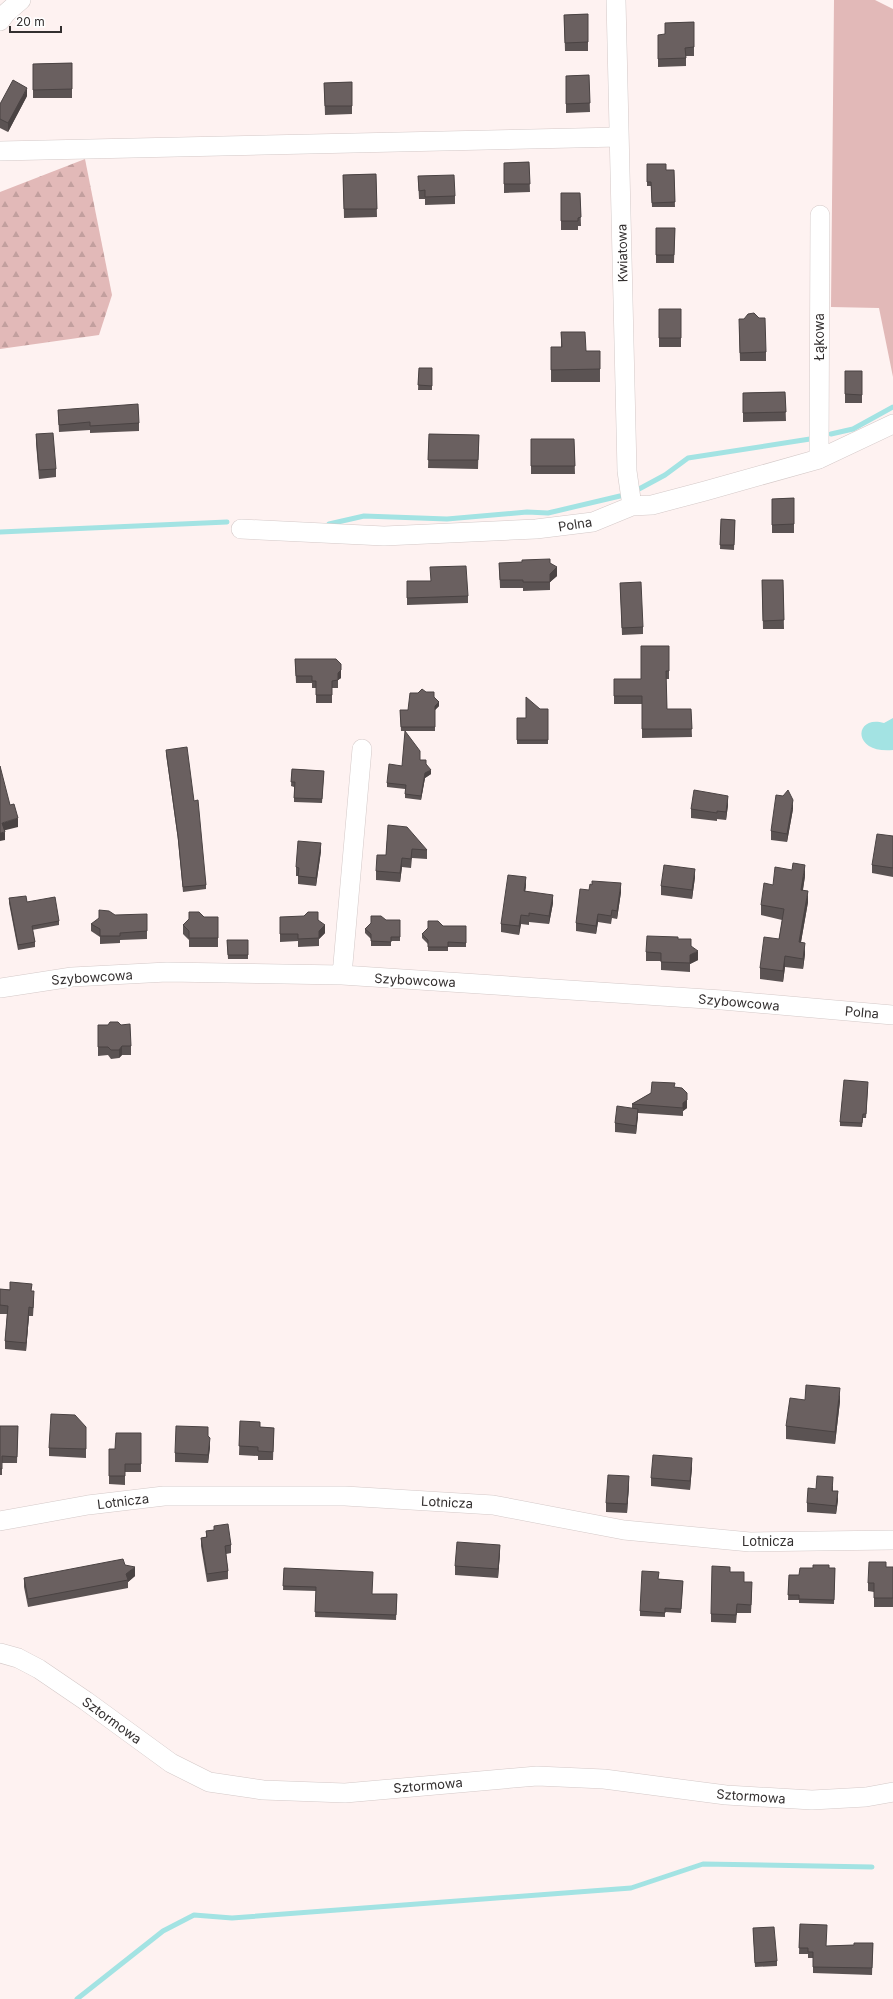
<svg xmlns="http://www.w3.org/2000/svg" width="893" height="1999" viewBox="0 0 893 1999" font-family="Inter,sans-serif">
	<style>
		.grass { fill: #e2b9b8 }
		.forest { fill: url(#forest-firs) }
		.water { fill: #a3e3e3 }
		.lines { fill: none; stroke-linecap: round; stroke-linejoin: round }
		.stream { stroke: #a3e3e3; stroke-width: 5 }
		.minor-casing { stroke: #d4c9c8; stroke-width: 20 }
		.minor { stroke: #fff; stroke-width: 19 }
		.wall { fill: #5b5353 }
		.shaded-wall { fill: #4a4343 }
		.building { fill: #6a6060; stroke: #4a4343 }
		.labels { text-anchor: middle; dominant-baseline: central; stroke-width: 4; stroke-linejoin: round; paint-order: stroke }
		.street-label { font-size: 13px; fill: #332f2f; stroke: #fff }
	</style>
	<defs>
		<pattern id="forest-firs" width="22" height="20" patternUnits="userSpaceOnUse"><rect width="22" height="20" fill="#e2b9b8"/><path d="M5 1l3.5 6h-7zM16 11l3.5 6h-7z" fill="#c29f9e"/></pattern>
	</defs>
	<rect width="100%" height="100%" fill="#fef2f1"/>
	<!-- grass -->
	<path class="grass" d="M834 0H875L893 9V377L879 308 831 307Z"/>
	<!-- forest -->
	<path class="forest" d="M85 159 112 295 99 335 0 349V192Z"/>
	<!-- water -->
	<path class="water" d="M893 718V750C851 754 854 714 884 723Z"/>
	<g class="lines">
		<!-- stream -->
		<path class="stream" d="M831 434 853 429 893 407
			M639 489 665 475 688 458 810 439
			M329 524 364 516 447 519 527 512 548 513 620 496
			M0 532 227 522
			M77 1999 163 1931 194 1915 232 1918 631 1888 703 1864 872 1867"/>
		<!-- minor casing -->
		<g class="minor-casing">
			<path id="minor" d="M616 0 627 471 632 506
				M0 21 6 13 21 0
				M0 151 619 137
				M819 459 820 215
				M241 529 384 536 536 529 593 522 632 506 652 505 705 491 819 459 893 424
				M342 975 362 749
				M0 988 72 977 167 972 342 975 722 1000 893 1015
				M0 1521 88 1505 164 1496H345L493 1505 624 1530 750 1542 893 1540
				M0 1653 18 1658 39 1669 86 1701 171 1763 209 1782 263 1790 345 1793 537 1776 604 1779 726 1795 812 1800 866 1797 893 1792"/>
		</g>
		<!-- minor -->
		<use href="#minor" class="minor"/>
	</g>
	<!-- wall -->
	<path class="wall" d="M588 14V51H565L564 15Z
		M694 22V56H686V66L658 67V59L665 34V23Z
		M72 63V98H33V64Z
		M589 75 590 112 566 113V76Z
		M352 82V114L325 115 324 83Z
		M27 96 8 132 0 128V104Z
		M529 162 530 192 504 193V163Z
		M647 164 666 170H674L675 207H652L651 186H647Z
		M376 174 377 217 344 218 343 175Z
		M418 176 455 196V204L425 205V199H419Z
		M561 193H580L581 226H578V230H561Z
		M656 228H675L674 263H656Z
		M659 309H681V347H659Z
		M744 319 766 352V361H740L739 327Z
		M561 332 586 351H600V382H551V347H561Z
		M419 368H432V390H418Z
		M845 371H862V403H845Z
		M785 392 786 421 743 422V393Z
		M58 410 139 423V431L90 433V430L59 432Z
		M36 434 56 469V477L39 479 36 443Z
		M429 434 479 435 478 469 428 468Z
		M531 439H574L575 474H531Z
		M794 498V533H772V499Z
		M721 519 735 520 734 550 720 549Z
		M499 563H550L557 576 550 582V590L523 591V588H500Z
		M762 580H783L784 629H763Z
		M407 581 468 596V603L407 605Z
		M620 583 643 627V634L622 635Z
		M669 646V679H666L667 709H691L692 737 642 738V704H614V679H641Z
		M295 659 341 664V678L338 680V688H332V703H316V688H312V683H296Z
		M426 692 434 697 439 706 435 710V731H401L400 710H408Z
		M540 709H548V744H517V718H526Z
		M166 750 194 801 206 885V889L183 892 178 840 166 754Z
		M420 760 426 764 431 774 425 778 421 800 405 798V789L387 787V783L402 766Z
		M292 769 324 771 322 803 294 802V787L291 786Z
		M728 805 726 820 717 819V821L691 818V809Z
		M793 809 787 842 771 840V831Z
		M388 825 427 850V859L412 858 411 868 402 867 400 882 376 880V871L386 855Z
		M893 836V877L872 873V865Z
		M321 851 316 886 298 884V876H296V867Z
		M805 876 803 890 808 902 801 942 805 954 803 969 785 967 783 982 760 979V968L779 939 782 920 761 915V905Z
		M695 877 692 899 661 895V886Z
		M592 885 621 892 617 919 612 918 611 924 598 922 596 934 576 931V923Z
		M526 886 525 891 553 903 549 924 529 922V925L521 924 519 935 501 932V924Z
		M9 898 27 902 59 921V925L32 930 35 942V947L18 950 9 903Z
		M115 915 147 931V939L120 940V943L100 944V937L91 931V924Z
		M204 917H218V947H189V940L183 934V925Z
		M280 917 318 920 325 933 319 939V946L298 947V941L280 942Z
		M386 920H400V941H391V946H371V939L365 933V929Z
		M443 926H466V947H448V951H428V944L422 938V934Z
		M678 939 691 946 698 960 690 964V972L661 970V961H646V952Z
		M227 940H248V959H228Z
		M98 1025 131 1046V1055H122L119 1058 111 1059 108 1055 98 1056Z
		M868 1086 866 1118H863L862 1127 840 1126V1122Z
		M675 1087 687 1101V1108L683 1111V1116L638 1113 636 1134 615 1132V1123L632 1108V1104L651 1093Z
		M0 1289 32 1291 34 1300 33 1316H29L26 1351 5 1349V1341L7 1314H0Z
		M805 1400 840 1401 835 1444 786 1439V1426Z
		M240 1421 260 1427 274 1428 273 1460H258V1456L239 1455Z
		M0 1426H18L17 1463H2V1475H0Z
		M86 1427V1458L49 1456V1448Z
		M141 1433V1472H125V1485L109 1484V1449H115Z
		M208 1436 210 1447 208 1463 175 1462V1453Z
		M692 1467 690 1490 651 1486V1478Z
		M629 1485 627 1513 606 1512V1503Z
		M833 1486V1491L838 1500 836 1514 807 1512V1503L816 1489Z
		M214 1526 231 1545V1553L226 1554 228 1571V1579L207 1582 201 1546V1538L206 1537V1531L214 1530Z
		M500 1553 498 1578 455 1575V1566Z
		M125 1565 135 1576 128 1582V1588L28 1607 24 1587V1578Z
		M886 1567H893V1607H874V1592L868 1591V1583Z
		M284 1568 372 1594H397L396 1620 315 1617 316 1591 283 1590Z
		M829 1568H835L834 1604 799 1603V1600H788L789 1575H799Z
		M730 1572 744 1582 752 1591 751 1613H737L736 1623 711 1622V1614Z
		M659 1579 683 1581 681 1613 665 1612V1617L640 1616V1611Z
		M800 1924 826 1946 854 1945 873 1943 872 1975 813 1973V1958H808V1954H799Z
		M753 1928 777 1961V1966L755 1967Z"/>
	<!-- shaded-wall -->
	<path class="shaded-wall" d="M27 88V96L8 132V123Z
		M557 567V576L550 582V574Z
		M341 670V678L338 680V673Z
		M439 702V706L435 710V706Z
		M431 770V774L425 778 421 800V796L425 773Z
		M728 796V805L726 820V812Z
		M793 800V809L787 842V834Z
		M18 818V827L2 831V823Z
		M5 832V840L0 841V833Z
		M321 843V851L316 886V878Z
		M402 858V867L400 882V873Z
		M805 865V876L801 901V890Z
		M695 869V877L692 899V890Z
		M526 877V886L524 899V891Z
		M621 883V892L617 919V911Z
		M808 891V902L799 953V942Z
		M553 895V903L549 924V916Z
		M598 914V922L596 934V926Z
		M521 915V924L519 935V926Z
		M325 925V933L319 939V931Z
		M805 943V954L803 969V959Z
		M698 951V960L690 964V972V955Z
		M785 956V967L783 982V971Z
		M122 1046V1055L119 1058V1050Z
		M687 1093V1108L683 1111V1116V1103Z
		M638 1109V1117L636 1134V1126Z
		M29 1307V1316L26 1351V1343Z
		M840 1388V1401L835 1444V1432Z
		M210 1438V1447L208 1463V1455Z
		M692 1458V1467L690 1490V1481Z
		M629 1476V1485L627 1513V1504Z
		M838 1491V1500L836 1514V1506Z
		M500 1545V1553L498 1578V1569Z
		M135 1567V1576L128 1582 126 1574Z"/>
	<!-- building -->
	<path class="building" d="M588 14V42L565 43 564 15Z
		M694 22V47L685 48 686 58 658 59V35L665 34V23Z
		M72 63V89L33 90V64Z
		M589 75 590 103 566 104V76Z
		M13 80 27 88 8 123 0 119V104Z
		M352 82V106H325L324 83Z
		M529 162 530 184H504V163Z
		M647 164H666V170H674L675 202 652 203 651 182H647Z
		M376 174 377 209H344L343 175Z
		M454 175 455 196 425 197V190L419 191 418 176Z
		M561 193H580L581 217 578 218V221H561Z
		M656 228H675L674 255H656Z
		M659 309H681V338H659Z
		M754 313 759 318H765L766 352 740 353 739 319H744L748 314Z
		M561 332H585L586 351H600V369L551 370V347H562Z
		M419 368H432V386L418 385Z
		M845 371H862V395L845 394Z
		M785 392 786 412 743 413V393Z
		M138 404 139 423 90 426V422L59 425 58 410Z
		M53 433 56 469 39 470 36 434Z
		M429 434 479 435 478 460H428Z
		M531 439H574L575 466H531Z
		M794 498V524L772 525V499Z
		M721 519 735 520 734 545H720Z
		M550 559V563L557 567 550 574V582H523V580H500L499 563 522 562V560Z
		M466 566 468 596 407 598V581H431L430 567Z
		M762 580H783L784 620 763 621Z
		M641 582 643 627 622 628 620 583Z
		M641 646H669V671H666L667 709H691L692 729H642V696H614V679H641Z
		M295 659H336L341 664V670L338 673V680L332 681V695H316V681H312V676H296Z
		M422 689 426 692H434V697L439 702 435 706V727H401L400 710H408L410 693H418Z
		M526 697 540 709H548V740H517V718H526Z
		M405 731 420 751V760H426V764L431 770 425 773 421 796 405 794 406 785 387 783 389 764 402 766Z
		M187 747 194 801 198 800 206 885 183 887 178 836 166 750Z
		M0 766 10 805 14 804 18 818 2 823 5 832 0 833Z
		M292 769 324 771 322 799 294 798 295 782H291Z
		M694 790 728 796 726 812 717 811V813L691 809Z
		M788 790 793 800 787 834 771 831 776 795 783 796Z
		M388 825 407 827 427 850 412 849 411 859 402 858 400 873 376 871 377 855H386Z
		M877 834 893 836V868L872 865Z
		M298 841 321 843 316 878 298 876 299 868 296 867Z
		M793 863 805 865 801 890 808 891 799 942 805 943 803 959 785 956 783 971 760 968 764 937 779 939 784 909 761 905 764 883 773 885 775 867 792 870Z
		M664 865 695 869 692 890 661 886Z
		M508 875 526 877 524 891 553 895 549 916 529 913V916L521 915 519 926 501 924Z
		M592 881 621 883 617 911 612 910 611 916 598 914 596 926 576 923 580 889 589 890 590 884 592 885Z
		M26 896 27 902 55 897 59 921 32 926 35 942 18 945 9 898Z
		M99 910 109 911 115 915 147 914V931L120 933V936H100V929L91 924 99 918Z
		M189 912H199L204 917H218V938H189V931L183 925 189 919Z
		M308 912H318V920L325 925 319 931V938L298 939V934H280V917L304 916Z
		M371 916H381L386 920H400V937H391V942L371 941V934L365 929 371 923Z
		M428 921H438L443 926H466V943L448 942V947H428V940L422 934 428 928Z
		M647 936 678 937V939H691V946L698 951 690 955V963L661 962V953L646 952Z
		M227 940H248V955H228Z
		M110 1022H118L121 1025 130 1024 131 1046H122L119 1050H111L108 1047H98V1025H108Z
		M844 1080 868 1082 866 1114H863L862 1123 840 1122Z
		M652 1082 675 1083 674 1087 682 1088 687 1093V1100L683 1103V1108L632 1104 651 1093Z
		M617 1106 638 1109 636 1126 615 1123Z
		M10 1282 32 1284 31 1291H34L33 1308 29 1307 26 1343 5 1341 8 1306 0 1305V1289L10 1290Z
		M806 1385 840 1388 835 1432 786 1426 790 1398 805 1400Z
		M51 1414 75 1415 86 1427V1449L49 1448Z
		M240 1421 260 1422V1427L274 1428 273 1452 258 1451V1447L239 1446Z
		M0 1426H18L17 1457 2 1456V1469H0Z
		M176 1426 208 1427V1436L210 1438 208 1455 175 1453Z
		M116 1433H141V1464H125V1476H109V1449H115Z
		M653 1455 692 1458 690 1481 651 1478Z
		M608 1475 629 1476 627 1504 606 1503Z
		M817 1476 833 1477 832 1491H838L836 1506 807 1503 808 1488 816 1489Z
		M228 1524 231 1545 225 1546 228 1571 207 1574 201 1538 207 1537 206 1531 214 1530V1526Z
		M457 1542 500 1545 498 1569 455 1566Z
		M123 1559 125 1565 135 1567 126 1574 128 1580 28 1599 24 1578Z
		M869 1562H886V1567H893V1598H874V1583H868Z
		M813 1565H829V1568H835L834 1600 799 1599V1595H788L789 1575H799L800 1568H813Z
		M712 1566 730 1567V1572H744V1582H752L751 1605 737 1604 736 1615 711 1614Z
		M284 1568 373 1572 372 1594H397L396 1615 315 1612 316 1587 283 1586Z
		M642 1571 659 1572 658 1579 683 1581 681 1609 665 1608V1613L640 1611Z
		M800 1924 827 1925 826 1946 854 1945V1943H873L872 1968 813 1967V1952H808V1948H799Z
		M774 1927 777 1961 755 1963 753 1928Z"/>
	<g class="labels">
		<!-- street labels -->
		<g class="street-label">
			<text transform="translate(622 253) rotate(-91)">Kwiatowa</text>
			<text transform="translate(819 337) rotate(-90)">Łąkowa</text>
			<text transform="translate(575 524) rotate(-9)">Polna</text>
			<text transform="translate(92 977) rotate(-4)">Szybowcowa</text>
			<text transform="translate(415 980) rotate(3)">Szybowcowa</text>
			<text transform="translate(739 1002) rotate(5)">Szybowcowa</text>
			<text transform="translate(862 1012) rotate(5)">Polna</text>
			<text transform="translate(123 1501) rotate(-7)">Lotnicza</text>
			<text transform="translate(447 1502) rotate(3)">Lotnicza</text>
			<text x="768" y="1541">Lotnicza</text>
			<text transform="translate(112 1720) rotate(36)">Sztormowa</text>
			<text transform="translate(428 1785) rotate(-5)">Sztormowa</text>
			<text transform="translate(751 1796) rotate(4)">Sztormowa</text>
		</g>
	</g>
	<!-- scale -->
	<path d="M10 26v6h51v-6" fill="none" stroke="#332f2f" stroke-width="2"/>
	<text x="16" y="26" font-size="12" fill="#332f2f" stroke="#ffffff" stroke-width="3" paint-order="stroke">20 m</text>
</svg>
